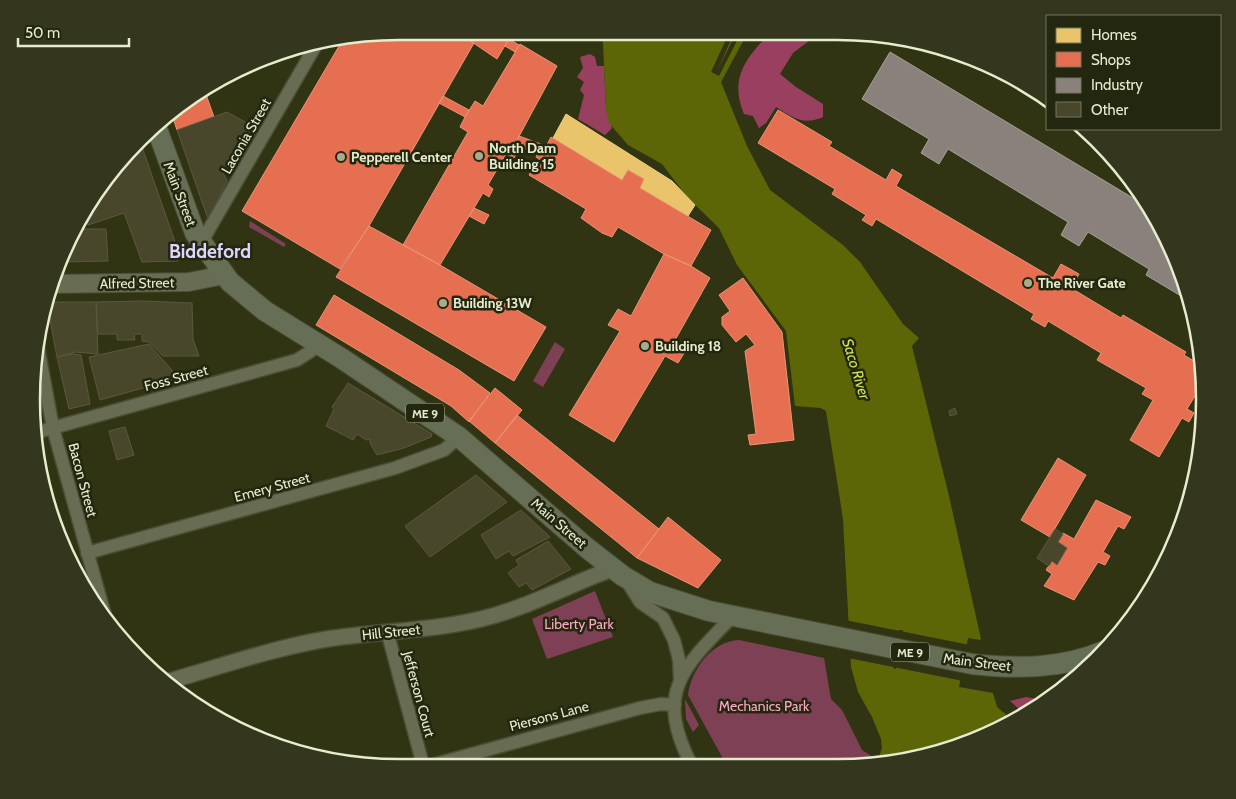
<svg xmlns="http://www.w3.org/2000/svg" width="1236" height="799" viewBox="0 0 1236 799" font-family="Cabin,sans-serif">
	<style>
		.green { fill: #7e4055 }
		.forest { fill: #994061 }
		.water { fill: #5c6607; fill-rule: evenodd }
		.pier { fill: #313412 }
		.homes { fill: #e9c46a; stroke: #e8d088 }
		.shops { fill: #e76f51; stroke: #e79576 }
		.industry { fill: #8a817c; stroke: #a6a195 }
		.building { fill: #48472c; stroke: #5a593f }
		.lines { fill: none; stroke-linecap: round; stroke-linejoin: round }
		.minor-casing { stroke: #4b4e35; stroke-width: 15 }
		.tertiary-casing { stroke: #4b4e35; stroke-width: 18 }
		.secondary-casing { stroke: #4b4e35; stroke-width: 20 }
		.primary-casing { stroke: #4b4e35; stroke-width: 22 }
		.minor { stroke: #686c53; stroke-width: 12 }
		.tertiary { stroke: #686c53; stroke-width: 15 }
		.secondary { stroke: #686c53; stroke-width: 18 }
		.primary { stroke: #676e56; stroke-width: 20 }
		.poi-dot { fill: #a7ac8c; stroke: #24270f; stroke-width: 2 }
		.labels { text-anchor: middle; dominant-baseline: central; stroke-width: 5; stroke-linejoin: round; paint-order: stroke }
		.shield { fill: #24270f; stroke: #acb295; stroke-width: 1 }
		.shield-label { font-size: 12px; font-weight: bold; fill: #e6edce }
		.street-label { font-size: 14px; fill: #e6edce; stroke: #24270f }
		.poi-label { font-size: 14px; font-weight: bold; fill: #e6edce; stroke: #24270f; text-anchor: start }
		.park-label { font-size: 14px; fill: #fca9c6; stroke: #24270f }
		.water-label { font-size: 15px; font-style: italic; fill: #d1e650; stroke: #24270f }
		.district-label { font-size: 19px; font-weight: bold; fill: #dfd4ff; stroke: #24270f }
		.rim { fill: none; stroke: #e6edce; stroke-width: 2.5 }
	</style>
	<rect width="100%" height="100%" fill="#313412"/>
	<!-- green -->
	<path class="green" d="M250 221 286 244 284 247 249 227Z
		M555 342 565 349 543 387 533 381Z
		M595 591 613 637 547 659 532 619Z
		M739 640 824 658 831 699 842 710 862 750 882 763 860 767 727 766 688 695C691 670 712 641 739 640Z
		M685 699 699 725 693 732 686 719Z"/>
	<!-- forest -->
	<path class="forest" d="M769 34H818L793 53 780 74 796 87 823 104V117C803 126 792 117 776 107L766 123 759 128 753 116 744 114C729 79 746 58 769 34Z
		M590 54 595 57 597 66H604L606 110 612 128 605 135 578 119 584 95 580 90 584 82 577 77 583 68 580 57Z
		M1026 697 1046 701 1025 714 1010 701Z"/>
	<!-- water -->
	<path class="water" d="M599 33 747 34 721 82 747 146 770 190 843 245 860 262 903 324 919 338 912 346 949 496 981 639 980 640 968 638 959 687 993 693 997 707 1014 721C975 745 930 756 885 763L879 757 882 748 881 739 872 717 858 692 851 667 843 519 826 411 821 408 795 406 786 331 737 265 719 228 687 197 662 164 628 145 609 123 606 110 603 43ZM899 630H903L896 669 893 668Z"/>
	<!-- pier -->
	<path class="pier" d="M729 33H734L717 71 736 33H741L719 76 711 72Z
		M845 620 970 645 963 681 848 658Z"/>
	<!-- homes -->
	<path class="homes" d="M566 114 672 181 695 205 688 216 640 188 644 179 628 170 622 180 553 138Z"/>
	<!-- shops -->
	<path class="shops" d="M400 31 474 32 469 40 474 43 369 226 340 269 242 211 342 41Z
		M474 32H513L497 59 469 40Z
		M509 39 519 45 515 52 505 46Z
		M520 44 557 66 516 142 514 146 520 147 514 158 506 154 488 185 493 189 489 197 483 193 440 265 403 245 468 132 460 127 465 117 475 101 483 106Z
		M204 89 214 117 177 130 172 115 195 93Z
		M443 96 469 110 465 117 439 103Z
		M778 110 832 142 829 146 886 180 892 169 902 175 896 186 1053 278 1061 264 1079 274 1071 288 1121 318 1123 315 1186 352 1184 355 1202 366 1204 375V381L1187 409 1194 413 1189 422 1182 418 1159 457 1130 440 1153 400 1142 394 1146 388 1097 360 1101 353 1048 321 1045 327 1031 319 1034 314 876 219 872 226 862 220 866 215 832 194 835 189 758 143Z
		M519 136 546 146 542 154 514 146Z
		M551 137 622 180 628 170 644 179 640 188 711 230 691 266 664 254 618 227 612 237 602 233 581 218 586 209 529 175 539 159 536 157 538 153 542 154Z
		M474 208 489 215 484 224 469 216Z
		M369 226 440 265 546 327 514 381 336 277Z
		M664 254 691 266 710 278 674 342 686 350 678 363 665 356 614 442 569 415 620 331 608 325 618 309 631 316Z
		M743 278 782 332 794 440 750 445 748 435 756 434 745 351 755 345 746 334 736 342 722 325V317L730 311 719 295Z
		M334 295 459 370 490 393 469 422 451 406 316 325Z
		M495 388 522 410 495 443 469 421Z
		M517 415 659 529 637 558 495 443Z
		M1058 458 1086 475 1050 537 1021 520Z
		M1096 500 1131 517 1124 529 1118 526 1103 552 1110 556 1105 565 1098 562 1074 600 1044 586 1052 574 1046 570 1052 561 1057 565 1067 548 1058 542 1063 533 1074 539Z
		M668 517 721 560 698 588 637 558Z"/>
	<!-- industry -->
	<path class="industry" d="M890 52 1148 207 1167 236 1191 302 1146 275 1149 269 1088 232 1079 246 1061 235 1068 222 948 149 939 164 921 153 929 139 862 99Z"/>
	<!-- building -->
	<path class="building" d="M227 112 260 130 232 175 221 168 227 181 208 219 177 130Z
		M141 144 180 256 178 261 142 262 124 213 88 225 85 217 103 184 107 182V176Z
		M81 225V229H106L108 261 61 262Z
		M143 301 192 303 193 339 199 356H163L149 342 142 341V334H134L135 340H117V334H98L96 302Z
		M52 302H96L98 354 75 352 57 357 48 309Z
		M149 344 179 378 100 400 89 357Z
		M73 354 81 355 90 404 69 409 57 357Z
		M348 383 432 434 431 437 404 448 377 455 370 443V439L366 440 357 434 353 440 326 426 334 409 332 407Z
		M955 408 957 414 950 416 949 411Z
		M125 427 134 455 117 460 109 431Z
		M476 475 507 502 430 557 405 526Z
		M521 510 550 537 513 556 509 551 496 559 481 535Z
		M1055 529 1063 534 1058 542 1067 548 1057 565 1052 561 1049 566 1037 558Z
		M548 541 571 569 532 590 526 583 519 587 508 573 519 565 516 560Z"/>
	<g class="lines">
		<!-- minor casing -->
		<g class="minor-casing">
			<path id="minor" d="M201 243 316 45
				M38 347 53 428 106 619
				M38 432 297 360 311 351 316 344
				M87 553 395 468 444 450 459 437
				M628 583 640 602 663 618 674 640 679 660 680 679
				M387 631 423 765
				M432 765 640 708 661 704 675 705
				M692 766C654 693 682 668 733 616"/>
		</g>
		<!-- tertiary casing -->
		<g class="tertiary-casing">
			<path id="tertiary" d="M166 682C219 667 273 648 327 639 378 631 431 631 481 619 527 608 568 585 612 569"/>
		</g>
		<!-- secondary casing -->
		<g class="secondary-casing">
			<path id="secondary" d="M50 284 189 282 224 275"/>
		</g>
		<!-- primary casing -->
		<g class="primary-casing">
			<path id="primary" d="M157 129 195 233 230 282 265 311 341 358 459 437 587 548 623 576 650 592 709 611 972 664C1016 669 1062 669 1104 651"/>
		</g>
		<!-- minor -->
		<use href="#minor" class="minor"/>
		<!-- tertiary -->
		<use href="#tertiary" class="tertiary"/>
		<!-- secondary -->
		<use href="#secondary" class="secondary"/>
		<!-- primary -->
		<use href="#primary" class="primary"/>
	</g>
	<!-- markers -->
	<g class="poi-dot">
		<circle cx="479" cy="156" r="5"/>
		<circle cx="341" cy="157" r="5"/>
		<circle cx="1028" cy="283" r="5"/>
		<circle cx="443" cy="303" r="5"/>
		<circle cx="645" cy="346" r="5"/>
	</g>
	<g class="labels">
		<!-- shield labels -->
		<g class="shield">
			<rect x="406" y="403.5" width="38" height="19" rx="4"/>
			<rect x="891" y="642.5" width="38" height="19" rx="4"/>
		</g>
		<g class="shield-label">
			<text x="425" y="413">ME 9</text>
			<text x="910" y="652">ME 9</text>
		</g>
		<!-- street labels -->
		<g class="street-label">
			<text transform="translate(246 136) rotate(-60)">Laconia Street</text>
			<text transform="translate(180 194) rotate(69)">Main Street</text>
			<text transform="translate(137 283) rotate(-1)">Alfred Street</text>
			<text transform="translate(176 378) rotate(-15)">Foss Street</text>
			<text transform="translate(83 480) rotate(75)">Bacon Street</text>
			<text transform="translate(272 487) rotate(-15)">Emery Street</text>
			<text transform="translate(559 523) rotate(41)">Main Street</text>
			<text transform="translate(391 632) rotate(-6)">Hill Street</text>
			<text transform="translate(977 662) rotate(7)">Main Street</text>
			<text transform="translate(419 694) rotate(75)">Jefferson Court</text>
			<text transform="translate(549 716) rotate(-15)">Piersons Lane</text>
		</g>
		<!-- poi labels -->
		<g class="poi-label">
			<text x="489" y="148">North Dam<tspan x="489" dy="16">Building 15</tspan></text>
			<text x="351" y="157">Pepperell Center</text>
			<text x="1038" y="283">The River Gate</text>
			<text x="453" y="303">Building 13W</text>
			<text x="655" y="346">Building 18</text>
		</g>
		<!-- park labels -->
		<g class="park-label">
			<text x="579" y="624">Liberty Park</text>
			<text x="764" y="706">Mechanics Park</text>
		</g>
		<!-- water labels -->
		<g class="water-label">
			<text transform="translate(856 369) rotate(73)">Saco River</text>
		</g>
		<!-- district labels -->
		<g class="district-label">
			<text x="210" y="251">Biddeford</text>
		</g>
	</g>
	<!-- crop -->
	<path d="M0 0H1236V799H0ZM399 40H837A359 359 0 0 1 1196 399V400A359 359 0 0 1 837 759H399A359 359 0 0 1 40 400V399A359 359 0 0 1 399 40Z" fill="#34371e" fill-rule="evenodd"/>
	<path class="rim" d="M399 40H837A359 359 0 0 1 1196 399V400A359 359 0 0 1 837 759H399A359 359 0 0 1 40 400V399A359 359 0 0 1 399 40Z"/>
	<!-- legend -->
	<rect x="1046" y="15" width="175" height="115" fill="#24270f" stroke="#72765b"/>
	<rect x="1056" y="28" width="25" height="15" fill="#e9c46a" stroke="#72765b"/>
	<text x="1091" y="40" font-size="15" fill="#e6edce">Homes</text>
	<rect x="1056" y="52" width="25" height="15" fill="#e76f51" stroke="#72765b"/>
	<text x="1091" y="65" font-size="15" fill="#e6edce">Shops</text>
	<rect x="1056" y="78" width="25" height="15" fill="#8a817c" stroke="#72765b"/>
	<text x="1091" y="90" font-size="15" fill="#e6edce">Industry</text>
	<rect x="1056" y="102" width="25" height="15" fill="#48472c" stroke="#72765b"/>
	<text x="1091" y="115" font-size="15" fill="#e6edce">Other</text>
	<!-- scale -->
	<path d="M18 38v8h111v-8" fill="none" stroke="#e6edce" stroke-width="2.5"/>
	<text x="25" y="38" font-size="15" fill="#e6edce" stroke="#24270f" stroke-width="4" paint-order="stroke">50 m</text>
</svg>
